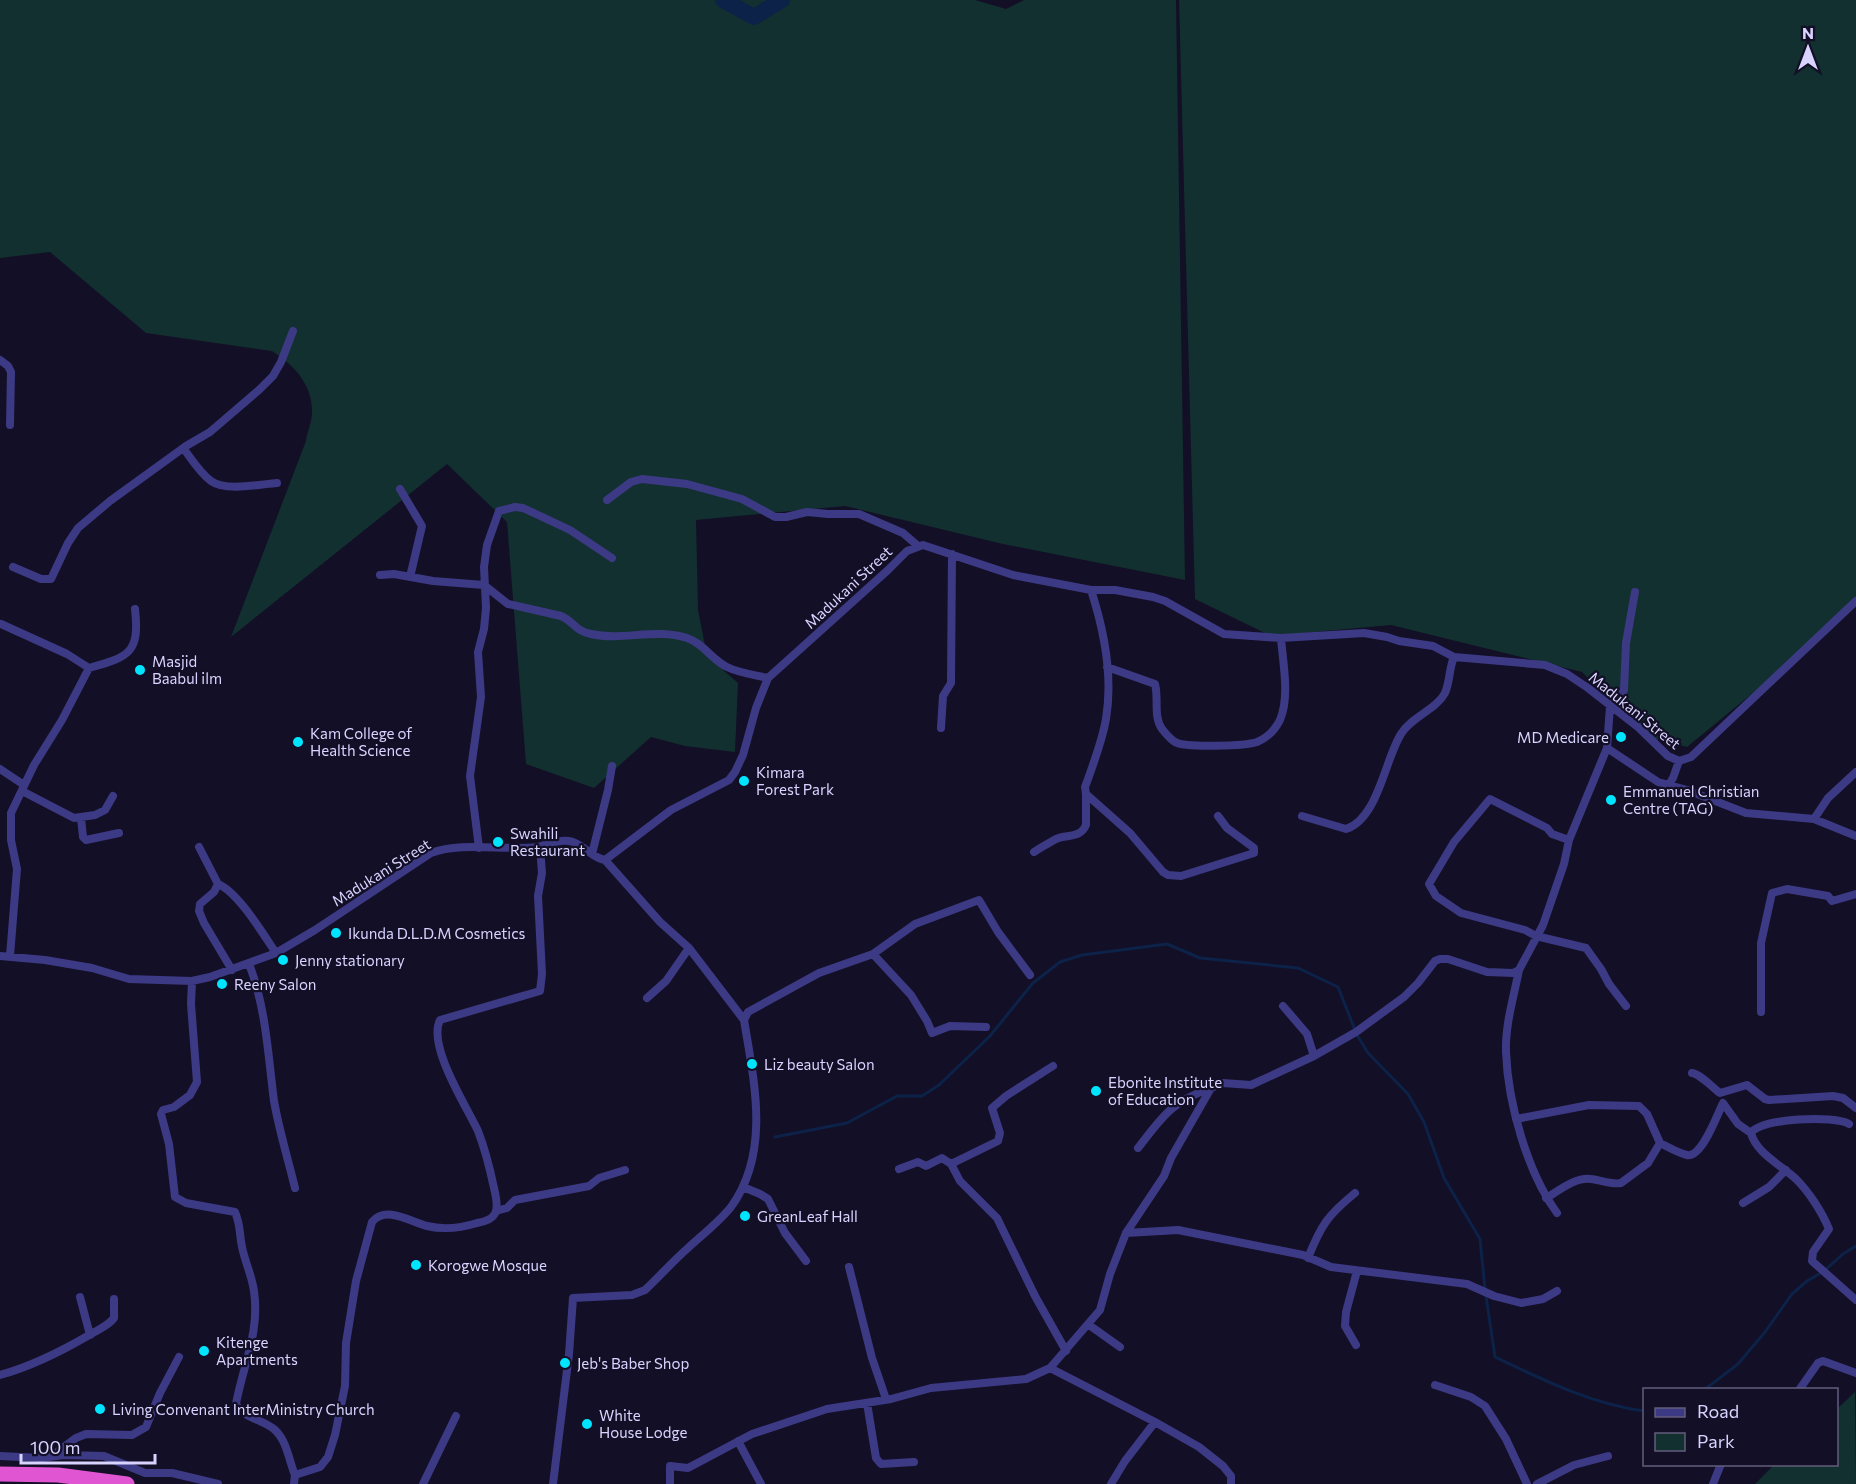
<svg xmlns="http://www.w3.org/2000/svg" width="1856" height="1484" viewBox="0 0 1856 1484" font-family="Commissioner,sans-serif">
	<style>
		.green { fill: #12302f }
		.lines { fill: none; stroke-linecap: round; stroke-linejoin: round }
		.stream { stroke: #0c2248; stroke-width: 3 }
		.river { stroke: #0c2248; stroke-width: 16 }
		.minor { stroke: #3d3a85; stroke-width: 8 }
		.trunk { stroke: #e055d1; stroke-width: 15 }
		.poi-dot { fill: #00e5ff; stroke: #130f26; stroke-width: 2 }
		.labels { text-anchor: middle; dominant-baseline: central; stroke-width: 4.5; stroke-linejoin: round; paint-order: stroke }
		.street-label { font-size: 15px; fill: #d9d4ff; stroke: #130f26 }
		.poi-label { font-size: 15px; fill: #d9d4ff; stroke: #130f26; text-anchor: start }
	</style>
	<rect width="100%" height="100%" fill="#130f26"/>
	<!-- green -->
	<path class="green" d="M0 0H975L1006 9 1024 0H1176L1185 580 1003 544 845 506 696 520 698 610 707 656 738 683 735 752 685 746 651 737 594 788 526 764 507 522 447 464 231 637 306 441C307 432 312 422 312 413 313 385 294 365 272 351L146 333 50 252 0 258Z
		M1179 0H1856V603L1771 678 1687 747 1646 737 1582 672 1391 625 1271 636 1195 599Z
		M1855 1392 1856 1484H1755L1774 1465 1836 1464 1837 1409Z"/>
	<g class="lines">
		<!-- stream -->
		<path class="stream" d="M775 1137 847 1123 897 1096H922L939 1085 990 1036 1033 983 1060 962 1082 955 1167 944 1200 958 1298 968 1338 987 1357 1035 1368 1053 1408 1094 1424 1122 1444 1178 1480 1239 1485 1289
			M1486 1296 1495 1357C1543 1380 1592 1404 1644 1411
			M1704 1390 1738 1364 1765 1332 1792 1294 1807 1281 1824 1271 1843 1254 1856 1246"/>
		<!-- river -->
		<path class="river" d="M723 0 754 17 782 0"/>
		<!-- minor -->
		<path class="minor" d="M0 360 8 366 11 372 10 425
			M184 449C192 460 200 473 211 481 226 492 261 484 277 483
			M400 489 422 526 410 577
			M607 500 631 482 642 479 687 484 742 499 775 517H786L807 512 828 514H859L903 533 918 546
			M13 567 41 579H51L68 543 78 528 110 501 186 446 210 432 260 389 273 376 281 362 293 331
			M380 575 394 574 433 581 484 585 508 604 561 616C574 621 573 630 591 634 622 641 655 628 687 638 703 643 712 660 727 667 739 673 755 675 768 678
			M1091 590C1104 630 1113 677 1106 719 1102 742 1093 765 1085 787L1086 794 1130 833 1163 872 1168 875 1181 876 1254 853V848L1227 828 1218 816
			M1 624 67 654 89 668
			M1107 667 1155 684C1159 699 1153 716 1162 729 1166 734 1170 739 1175 742 1185 748 1246 746 1257 742 1267 738 1275 730 1280 720 1290 696 1283 664 1281 638
			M941 728 943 696 951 683 952 554
			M1607 748 1658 782 1687 790 1746 813 1814 819 1856 836
			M0 769 24 785
			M1668 786 1673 778 1679 761
			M22 791 74 818 95 815 105 810 113 796
			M1302 816 1346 829C1378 819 1385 759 1401 734 1411 717 1436 710 1445 693 1450 682 1449 668 1454 657
			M81 818 83 837 86 840 119 833
			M1814 819 1828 798 1856 772
			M1569 840 1552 834 1547 828 1490 799 1454 842 1429 884 1436 896 1461 913 1525 930 1536 936 1586 948 1601 969 1609 984 1626 1006
			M199 847 218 884 214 892 200 904 199 911 204 923 232 970
			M479 848 470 776 481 697 478 652 484 629 486 608 484 567 487 545 499 511 515 507 523 508 570 530 612 558
			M1034 852C1041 847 1049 843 1056 839 1067 834 1080 839 1086 825V794
			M592 854 608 790 612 766
			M605 860 660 922 689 948 744 1020
			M218 884C238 892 263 934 276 953
			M873 954 911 995 927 1021 932 1033 950 1026 986 1027
			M0 956 45 960 92 968 129 979 192 981 210 977 276 953 315 930 431 853C462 841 504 851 537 847 548 845 557 839 569 841 583 843 591 858 605 860L671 810 729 780 735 772 743 755 756 708 768 678 888 570 907 551 923 545 1013 575 1091 590H1115L1153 597 1165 601 1224 634 1281 638 1364 633 1387 637 1399 641 1433 646 1454 657 1545 665 1567 674 1588 688 1638 727 1668 756 1679 761 1691 757 1856 601
			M10 956 17 869 11 840V813L34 765 62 720 89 668C129 657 140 653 135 609
			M249 964C266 1007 268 1055 274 1101 279 1130 288 1159 295 1188
			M1519 970C1514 996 1505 1025 1506 1052 1508 1103 1527 1172 1557 1213
			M192 981 191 1004 197 1082 190 1095 174 1107 163 1110 161 1114 169 1144 175 1197 186 1203 235 1212C241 1226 239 1233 242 1247 245 1262 252 1276 254 1291 260 1333 243 1365 236 1404 243 1418 264 1420 275 1430 287 1441 289 1461 295 1475
			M647 998 666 981 689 948
			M1283 1006 1307 1034 1314 1056
			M1761 1012V943L1772 893 1787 889 1828 896 1832 901 1856 894
			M1692 1073C1700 1074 1712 1087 1720 1093L1747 1085 1765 1099 1769 1100 1833 1096 1843 1098 1856 1108
			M1516 1119 1589 1105 1639 1106 1647 1114 1660 1143 1648 1163 1621 1183C1611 1185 1601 1180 1591 1179 1575 1177 1560 1190 1546 1198
			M1849 1124C1835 1115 1760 1118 1751 1133 1756 1153 1781 1165 1796 1179 1809 1192 1822 1212 1829 1229L1813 1252 1812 1261 1856 1300
			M1660 1143C1668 1147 1678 1153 1687 1155 1702 1158 1717 1115 1723 1103L1738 1124 1751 1133
			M1138 1148C1163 1116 1171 1102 1211 1088
			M951 1164 998 1141 1000 1133 992 1108 1006 1096 1053 1066
			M899 1169 918 1162 926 1166 942 1158 951 1164 960 1181 997 1218 1035 1296 1066 1351
			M743 1187 760 1194 768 1199 785 1233 806 1261
			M1743 1203 1769 1187 1786 1170
			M496 1211 507 1208 515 1200 589 1186 599 1178 625 1170
			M1126 1233 1178 1230 1303 1255 1331 1267 1467 1284 1494 1296 1521 1303 1543 1299 1557 1291
			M1308 1258C1321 1225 1328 1215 1355 1193
			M849 1267 872 1358 886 1399
			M80 1297 90 1335
			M1089 1325 1120 1347
			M1356 1345 1345 1326 1346 1312 1357 1271
			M1050 1368 1155 1422 1199 1447 1223 1466 1231 1476V1484
			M0 1375C33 1366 62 1351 91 1334 99 1329 108 1326 114 1318V1299
			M1435 1385 1471 1397 1485 1406 1506 1439 1527 1484
			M1799 1390 1818 1363 1823 1361 1856 1373
			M867 1403 876 1458 881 1464 914 1462
			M738 1441 761 1484
			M0 1456 41 1458 64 1455 104 1456 145 1473H172L218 1484
			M52 1456 76 1438 86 1434 132 1435 146 1427 160 1393 179 1357
			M294 1484 295 1475 320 1467 328 1457 335 1435 345 1386 346 1343 356 1281 372 1222C386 1205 411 1222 427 1226 444 1230 461 1228 477 1223 483 1222 491 1220 494 1215 499 1209 496 1196 494 1188 490 1169 485 1149 478 1131 467 1107 427 1046 440 1020L540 991 542 974 538 896 542 873 540 847
			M423 1484 456 1416
			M553 1484 569 1354 573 1298 632 1295 645 1290C660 1276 673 1261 688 1248 702 1235 719 1222 731 1207 771 1152 754 1081 744 1020L748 1012 819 973 873 954 915 924 979 900 998 932 1030 975
			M670 1484V1466L688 1468 752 1434 827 1409 891 1399 931 1388 1026 1379 1050 1368 1100 1310 1110 1274 1126 1233 1164 1176 1171 1158 1211 1088 1223 1083 1251 1085 1314 1056 1356 1032 1404 997 1418 983 1435 961 1440 959H1448L1487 972 1513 973 1519 970 1543 925 1564 864 1569 840 1607 748 1610 706 1620 697 1624 690 1626 643 1635 592
			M1111 1484 1125 1461 1155 1422
			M1537 1484 1574 1465 1608 1456
			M1713 1484 1721 1464"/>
		<!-- trunk -->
		<path class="trunk" d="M0 1474 58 1475 127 1484"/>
	</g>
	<!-- markers -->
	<g class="poi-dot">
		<circle cx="140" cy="670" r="6"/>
		<circle cx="1621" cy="737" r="6"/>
		<circle cx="298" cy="742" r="6"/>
		<circle cx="744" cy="781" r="6"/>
		<circle cx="1611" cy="800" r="6"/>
		<circle cx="498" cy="842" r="6"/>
		<circle cx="336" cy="933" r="6"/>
		<circle cx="283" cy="960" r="6"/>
		<circle cx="222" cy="984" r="6"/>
		<circle cx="752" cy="1064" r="6"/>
		<circle cx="1096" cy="1091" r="6"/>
		<circle cx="745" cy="1216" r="6"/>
		<circle cx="416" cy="1265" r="6"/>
		<circle cx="204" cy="1351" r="6"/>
		<circle cx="565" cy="1363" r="6"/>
		<circle cx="100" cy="1409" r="6"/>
		<circle cx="587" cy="1424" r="6"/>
	</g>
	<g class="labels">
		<!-- street labels -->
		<g class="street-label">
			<text transform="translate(848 587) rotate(-43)">Madukani Street</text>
			<text transform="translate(1635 710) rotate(39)">Madukani Street</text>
			<text transform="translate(381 872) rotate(-32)">Madukani Street</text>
		</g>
		<!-- poi labels -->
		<g class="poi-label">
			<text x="152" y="661">Masjid<tspan x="152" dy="17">Baabul ilm</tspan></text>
			<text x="310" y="733">Kam College of<tspan x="310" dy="17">Health Science</tspan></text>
			<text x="1609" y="737" text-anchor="end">MD Medicare</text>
			<text x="756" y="772">Kimara<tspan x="756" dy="17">Forest Park</tspan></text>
			<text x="1623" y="791">Emmanuel Christian<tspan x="1623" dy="17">Centre (TAG)</tspan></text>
			<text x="510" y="833">Swahili<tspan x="510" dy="17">Restaurant</tspan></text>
			<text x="348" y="933">Ikunda D.L.D.M Cosmetics</text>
			<text x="295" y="960">Jenny stationary</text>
			<text x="234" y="984">Reeny Salon</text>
			<text x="764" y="1064">Liz beauty Salon</text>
			<text x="1108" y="1082">Ebonite Institute<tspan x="1108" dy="17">of Education</tspan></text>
			<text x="757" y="1216">GreanLeaf Hall</text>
			<text x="428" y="1265">Korogwe Mosque</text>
			<text x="216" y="1342">Kitenge<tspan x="216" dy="17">Apartments</tspan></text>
			<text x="577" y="1363">Jeb's Baber Shop</text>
			<text x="112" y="1409">Living Convenant InterMinistry Church</text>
			<text x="599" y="1415">White<tspan x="599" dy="17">House Lodge</tspan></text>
		</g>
	</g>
	<!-- legend -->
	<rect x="1643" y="1388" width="195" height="78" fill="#130f26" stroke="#625e7d" stroke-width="1.5"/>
	<rect x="1655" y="1408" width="30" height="9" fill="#3d3a85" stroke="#625e7d" stroke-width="1.5"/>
	<text x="1697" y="1418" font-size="18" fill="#d9d4ff">Road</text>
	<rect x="1655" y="1433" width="30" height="18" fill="#12302f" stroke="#625e7d" stroke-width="1.5"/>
	<text x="1697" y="1448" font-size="18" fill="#d9d4ff">Park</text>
	<!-- north arrow -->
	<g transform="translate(1808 48)" stroke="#130f26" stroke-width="4.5" paint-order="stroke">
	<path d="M0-4.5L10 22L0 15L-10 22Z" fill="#d9d4ff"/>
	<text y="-9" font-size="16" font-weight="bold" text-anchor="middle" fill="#d9d4ff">N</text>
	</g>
	<!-- scale -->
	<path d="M21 1454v9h134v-9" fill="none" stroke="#d9d4ff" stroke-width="3"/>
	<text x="30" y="1454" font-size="18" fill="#d9d4ff" stroke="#130f26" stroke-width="4.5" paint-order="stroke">100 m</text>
</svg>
